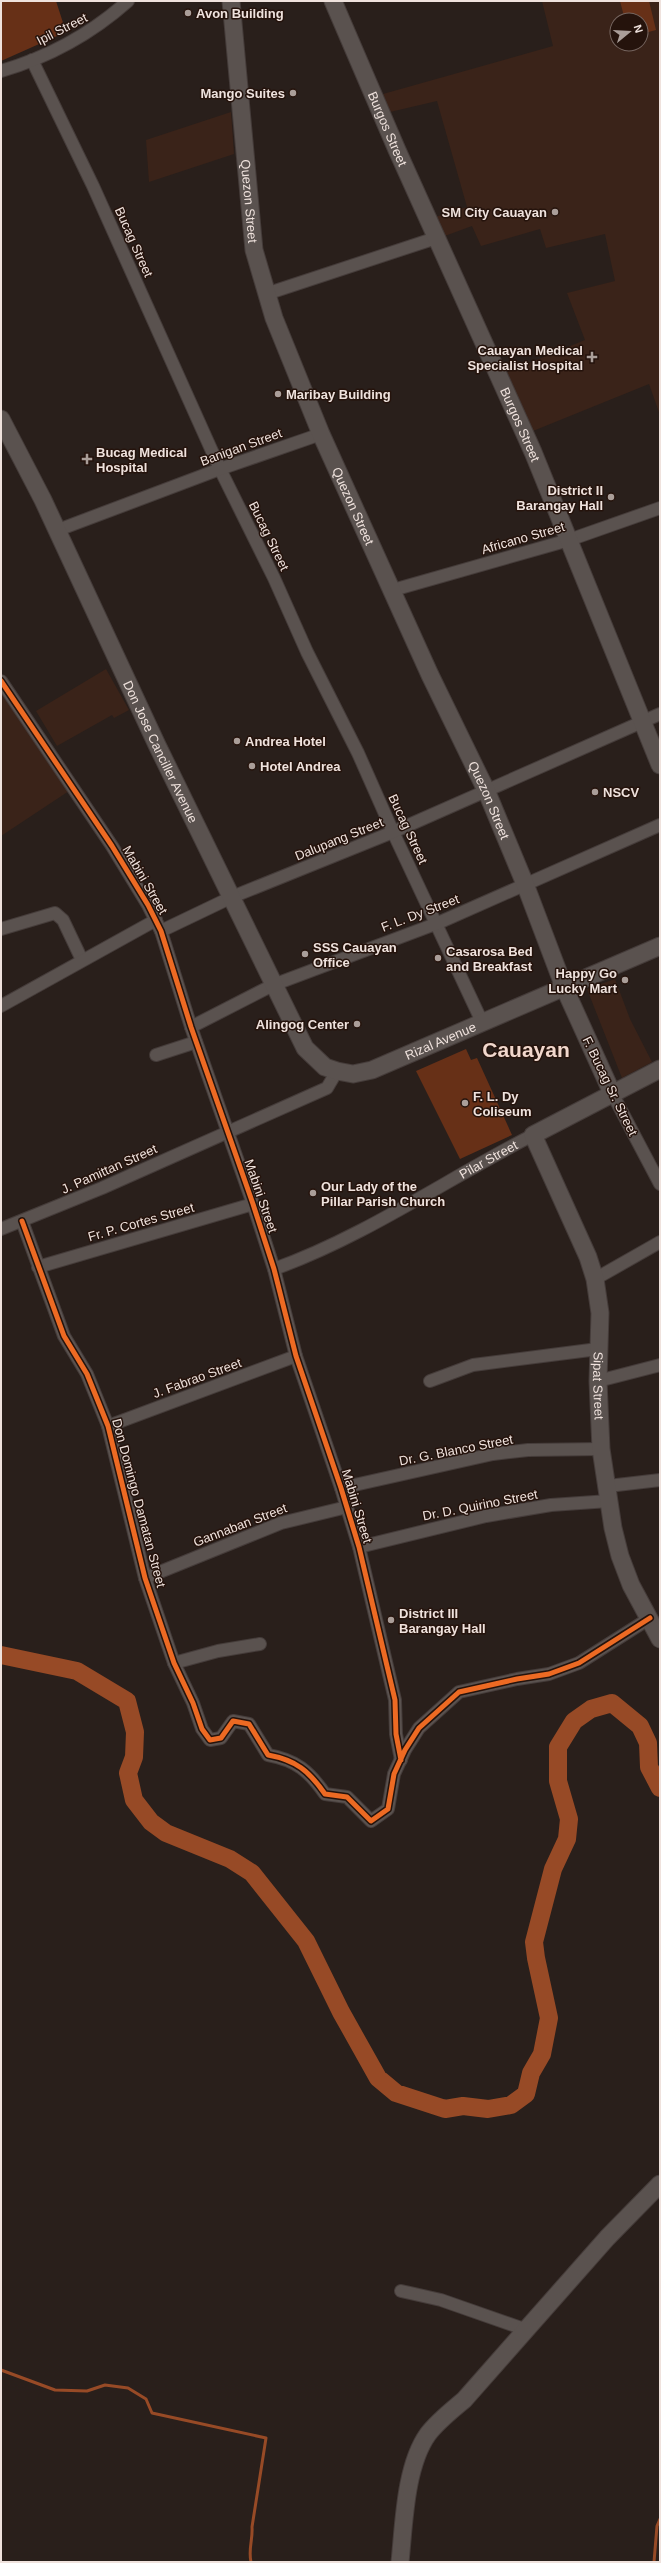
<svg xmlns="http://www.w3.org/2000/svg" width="661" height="2563" viewBox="0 0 661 2563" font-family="Helvetica,sans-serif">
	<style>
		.built { fill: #3a2319; fill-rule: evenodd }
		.green { fill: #673017 }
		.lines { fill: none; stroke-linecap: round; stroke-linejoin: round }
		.stream { stroke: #974a26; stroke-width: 3 }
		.river { stroke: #974a26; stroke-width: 18 }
		.street-casing { stroke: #453c3a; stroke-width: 14 }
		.secondary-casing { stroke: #453c3a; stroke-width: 19 }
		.street { stroke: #5a524f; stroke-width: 12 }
		.secondary { stroke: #5a524f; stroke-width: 17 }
		.cycleway-casing { stroke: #25130c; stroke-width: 8 }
		.cycleway { stroke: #ed6a23; stroke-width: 5 }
		.poi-dot { fill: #aa9e99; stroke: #25130c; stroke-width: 1.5 }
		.labels { text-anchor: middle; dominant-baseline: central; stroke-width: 3; stroke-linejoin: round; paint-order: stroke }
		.poi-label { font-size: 13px; font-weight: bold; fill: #efe2dd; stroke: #25130c; text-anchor: start }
		.street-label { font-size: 13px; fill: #efe2dd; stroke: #25130c }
		.town-label { font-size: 21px; font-weight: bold; fill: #f1d7cc; stroke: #25130c }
	</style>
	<rect width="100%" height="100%" fill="#291f1b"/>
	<!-- built -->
	<path class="built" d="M542 1H660V415L649 384 528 433 500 375 585 340 567 293 615 281 605 234 546 248 540 229 481 246 472 226 442 237 432 218 467 207 437 101 390 112 383 94 553 46ZM617 20H641V44H617Z
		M231 112 234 154 149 182 146 140Z
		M106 669 129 710 114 718 112 715 57 746 36 711Z
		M1 692 69 791 1 836Z
		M615 979 630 1019 652 1062 622 1078 587 989Z"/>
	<!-- green -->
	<path class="green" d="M1 1H56L66 32 1 61Z
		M620 1H649L656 30 641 34V20H625Z
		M466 1049 471 1060 477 1058 512 1135 460 1159 416 1071Z"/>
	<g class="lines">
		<!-- stream -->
		<path class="stream" d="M1 2370 55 2390 87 2391 105 2385 128 2388 146 2399 152 2413 266 2438 252 2527C253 2540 248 2549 251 2562
			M654 2562 657 2526 660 2519"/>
		<!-- river -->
		<path class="river" d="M1 1655 77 1671 127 1701 135 1732 134 1757 128 1773 134 1800 151 1822 166 1833 230 1859 252 1873 306 1941 341 2012 378 2078 396 2093 445 2109 463 2106 488 2109 511 2105 526 2094 531 2073 542 2054 549 2018 536 1958 534 1942 553 1869 567 1839 569 1819 558 1781V1747L574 1721 591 1709 612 1703 640 1726 648 1743 649 1767 660 1788"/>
		<!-- street casing -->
		<g class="street-casing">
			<g id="street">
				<path d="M32 60 93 186 220 469 274 578 307 652 358 753 393 832 483 1024"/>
				<path d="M1 71C49 57 91 34 128 1"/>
				<path d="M266 294 436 238"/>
				<path d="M58 530 220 469 321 434"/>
				<path d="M393 590 569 540 660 508"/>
				<path d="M1 681 112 846 148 905 161 931 191 1027 253 1204 274 1269 296 1356 341 1488 359 1547 395 1700 396 1734 401 1760"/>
				<path d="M1 929 55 913 63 920 82 960"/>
				<path d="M161 931 232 897 393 832 660 714"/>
				<path d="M1 1006 156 920"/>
				<path d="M191 1027 273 985 438 923 660 825"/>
				<path d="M156 1055 196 1042"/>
				<path d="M612 1093 660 1184"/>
				<path d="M22 1221 64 1336 87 1374 108 1426 145 1578 174 1663 193 1703 202 1729 210 1740 221 1738 233 1721 249 1724 268 1755C296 1760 309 1771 325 1794L347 1797 371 1821 388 1809 394 1774 405 1750 419 1728 459 1692 517 1679 549 1674 579 1663 650 1618"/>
				<path d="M1 1229 102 1188 327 1088 337 1071"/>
				<path d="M38 1267 253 1204"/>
				<path id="s1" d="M274 1269C364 1237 447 1179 533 1135"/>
				<path d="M595 1279 660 1242"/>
				<path d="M430 1381 473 1365 598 1349"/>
				<path d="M598 1381 660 1365"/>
				<path d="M108 1426 296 1356"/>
				<path d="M608 1486 660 1480"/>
				<path d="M341 1488 493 1454 528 1450 601 1449"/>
				<path d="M359 1547 486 1516 551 1505 609 1501"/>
				<path d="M145 1578 281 1523 347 1507"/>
				<path d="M174 1663 218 1651 260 1644"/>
				<path d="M401 2291 441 2300 527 2330"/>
			</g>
		</g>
		<!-- secondary casing -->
		<g class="secondary-casing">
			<g id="secondary">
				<path id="s2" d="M231 1 254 250 274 318 321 434 430 675 486 790 525 884 564 987 612 1093"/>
				<path id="s3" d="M333 1 397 150 533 452 660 765"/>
				<path id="s4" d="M1 419 43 500 157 745 305 1048 325 1067 337 1071 353 1074 372 1070 660 946"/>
				<path id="s5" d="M660 1069 533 1135 588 1257 595 1279 600 1313 598 1381 601 1449 613 1528 620 1556 631 1585 660 1639"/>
				<path d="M400 2562C404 2524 405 2466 428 2434 438 2421 451 2411 464 2400L607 2238 660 2184"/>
			</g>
		</g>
		<!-- street -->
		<use href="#street" class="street"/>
		<!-- secondary -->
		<use href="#secondary" class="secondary"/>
		<!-- cycleway casing -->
		<g class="cycleway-casing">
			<path id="cycleway" d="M1 681 112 846 148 905 161 931 191 1027 253 1204 274 1269 296 1356 341 1488 359 1547 395 1700 396 1734 401 1760
				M22 1221 64 1336 87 1374 108 1426 145 1578 174 1663 193 1703 202 1729 210 1740 221 1738 233 1721 249 1724 268 1755C296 1760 309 1771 325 1794L347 1797 371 1821 388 1809 394 1774 405 1750 419 1728 459 1692 517 1679 549 1674 579 1663 650 1618"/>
		</g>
		<!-- cycleway -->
		<use href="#cycleway" class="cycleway"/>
	</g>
	<!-- markers -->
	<g class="poi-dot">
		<circle cx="188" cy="13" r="4"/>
		<circle cx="293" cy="93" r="4"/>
		<circle cx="555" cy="212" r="4"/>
		<path d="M590 351h4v4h4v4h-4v4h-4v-4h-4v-4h4z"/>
		<circle cx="278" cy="394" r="4"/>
		<path d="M85 453h4v4h4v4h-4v4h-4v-4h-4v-4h4z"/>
		<circle cx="611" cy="497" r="4"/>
		<circle cx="237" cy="741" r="4"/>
		<circle cx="252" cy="766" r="4"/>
		<circle cx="595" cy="792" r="4"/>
		<circle cx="305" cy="954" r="4"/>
		<circle cx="438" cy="958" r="4"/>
		<circle cx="625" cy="980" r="4"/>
		<circle cx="357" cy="1024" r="4"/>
		<circle cx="465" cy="1103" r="4"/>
		<circle cx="313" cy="1193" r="4"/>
		<circle cx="391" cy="1620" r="4"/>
	</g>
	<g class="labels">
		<!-- poi labels -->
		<g class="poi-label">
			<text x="196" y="13">Avon Building</text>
			<text x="285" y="93" text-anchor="end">Mango Suites</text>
			<text x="547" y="212" text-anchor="end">SM City Cauayan</text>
			<text x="583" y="350" text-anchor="end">Cauayan Medical<tspan x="583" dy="15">Specialist Hospital</tspan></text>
			<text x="286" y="394">Maribay Building</text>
			<text x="96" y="452">Bucag Medical<tspan x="96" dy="15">Hospital</tspan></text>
			<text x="603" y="490" text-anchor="end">District II<tspan x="603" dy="15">Barangay Hall</tspan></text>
			<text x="245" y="741">Andrea Hotel</text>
			<text x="260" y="766">Hotel Andrea</text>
			<text x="603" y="792">NSCV</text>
			<text x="313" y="947">SSS Cauayan<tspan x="313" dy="15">Office</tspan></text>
			<text x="446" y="951">Casarosa Bed<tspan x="446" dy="15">and Breakfast</tspan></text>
			<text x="617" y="973" text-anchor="end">Happy Go<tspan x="617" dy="15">Lucky Mart</tspan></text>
			<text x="349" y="1024" text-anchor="end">Alingog Center</text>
			<text x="473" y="1096">F. L. Dy<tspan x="473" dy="15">Coliseum</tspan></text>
			<text x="321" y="1186">Our Lady of the<tspan x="321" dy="15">Pillar Parish Church</tspan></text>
			<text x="399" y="1613">District III<tspan x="399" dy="15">Barangay Hall</tspan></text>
		</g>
		<!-- street labels -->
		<g class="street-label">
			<text transform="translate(62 29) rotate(-27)">Ipil Street</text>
			<text stroke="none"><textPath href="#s3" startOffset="139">Burgos Street</textPath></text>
			<text stroke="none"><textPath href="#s2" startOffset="201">Quezon Street</textPath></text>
			<text transform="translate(134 242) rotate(66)">Bucag Street</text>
			<text stroke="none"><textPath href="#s3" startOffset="463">Burgos Street</textPath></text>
			<text transform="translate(241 447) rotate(-20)">Banigan Street</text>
			<text stroke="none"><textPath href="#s2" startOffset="525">Quezon Street</textPath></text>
			<text transform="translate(269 536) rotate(64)">Bucag Street</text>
			<text transform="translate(523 538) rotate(-16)">Africano Street</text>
			<text stroke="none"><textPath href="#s4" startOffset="369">Don Jose Canciller Avenue</textPath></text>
			<text stroke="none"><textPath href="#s2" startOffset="849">Quezon Street</textPath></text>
			<text transform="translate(408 829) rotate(65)">Bucag Street</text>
			<text transform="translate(339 839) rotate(-22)">Dalupang Street</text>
			<text transform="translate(145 880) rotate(60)">Mabini Street</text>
			<text transform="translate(420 913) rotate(-21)">F. L. Dy Street</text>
			<text stroke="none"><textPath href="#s4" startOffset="849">Rizal Avenue</textPath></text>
			<text transform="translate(610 1086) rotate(64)">F. Bucag Sr. Street</text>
			<text stroke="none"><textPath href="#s1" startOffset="241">Pilar Street</textPath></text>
			<text transform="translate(109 1169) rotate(-24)">J. Pamittan Street</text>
			<text transform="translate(261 1196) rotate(71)">Mabini Street</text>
			<text transform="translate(141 1222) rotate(-16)">Fr. P. Cortes Street</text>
			<text transform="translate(197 1378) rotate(-20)">J. Fabrao Street</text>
			<text stroke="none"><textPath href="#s5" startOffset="407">Sipat Street</textPath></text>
			<text transform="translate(456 1450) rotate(-11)">Dr. G. Blanco Street</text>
			<text transform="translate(139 1503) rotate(75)">Don Domingo Damatan Street</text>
			<text transform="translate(480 1505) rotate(-11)">Dr. D. Quirino Street</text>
			<text transform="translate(357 1506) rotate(73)">Mabini Street</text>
			<text transform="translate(240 1525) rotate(-21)">Gannaban Street</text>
		</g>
		<!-- town labels -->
		<g class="town-label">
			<text x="526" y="1049">Cauayan</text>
		</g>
	</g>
	<!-- border -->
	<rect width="661" height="2563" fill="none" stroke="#efe2dd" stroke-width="4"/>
	<!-- north arrow -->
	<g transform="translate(629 32) rotate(72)"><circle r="19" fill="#25130c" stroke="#766660"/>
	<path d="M0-3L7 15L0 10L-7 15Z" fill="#aa9e99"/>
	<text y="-6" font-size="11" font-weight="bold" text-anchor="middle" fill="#efe2dd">N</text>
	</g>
</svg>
